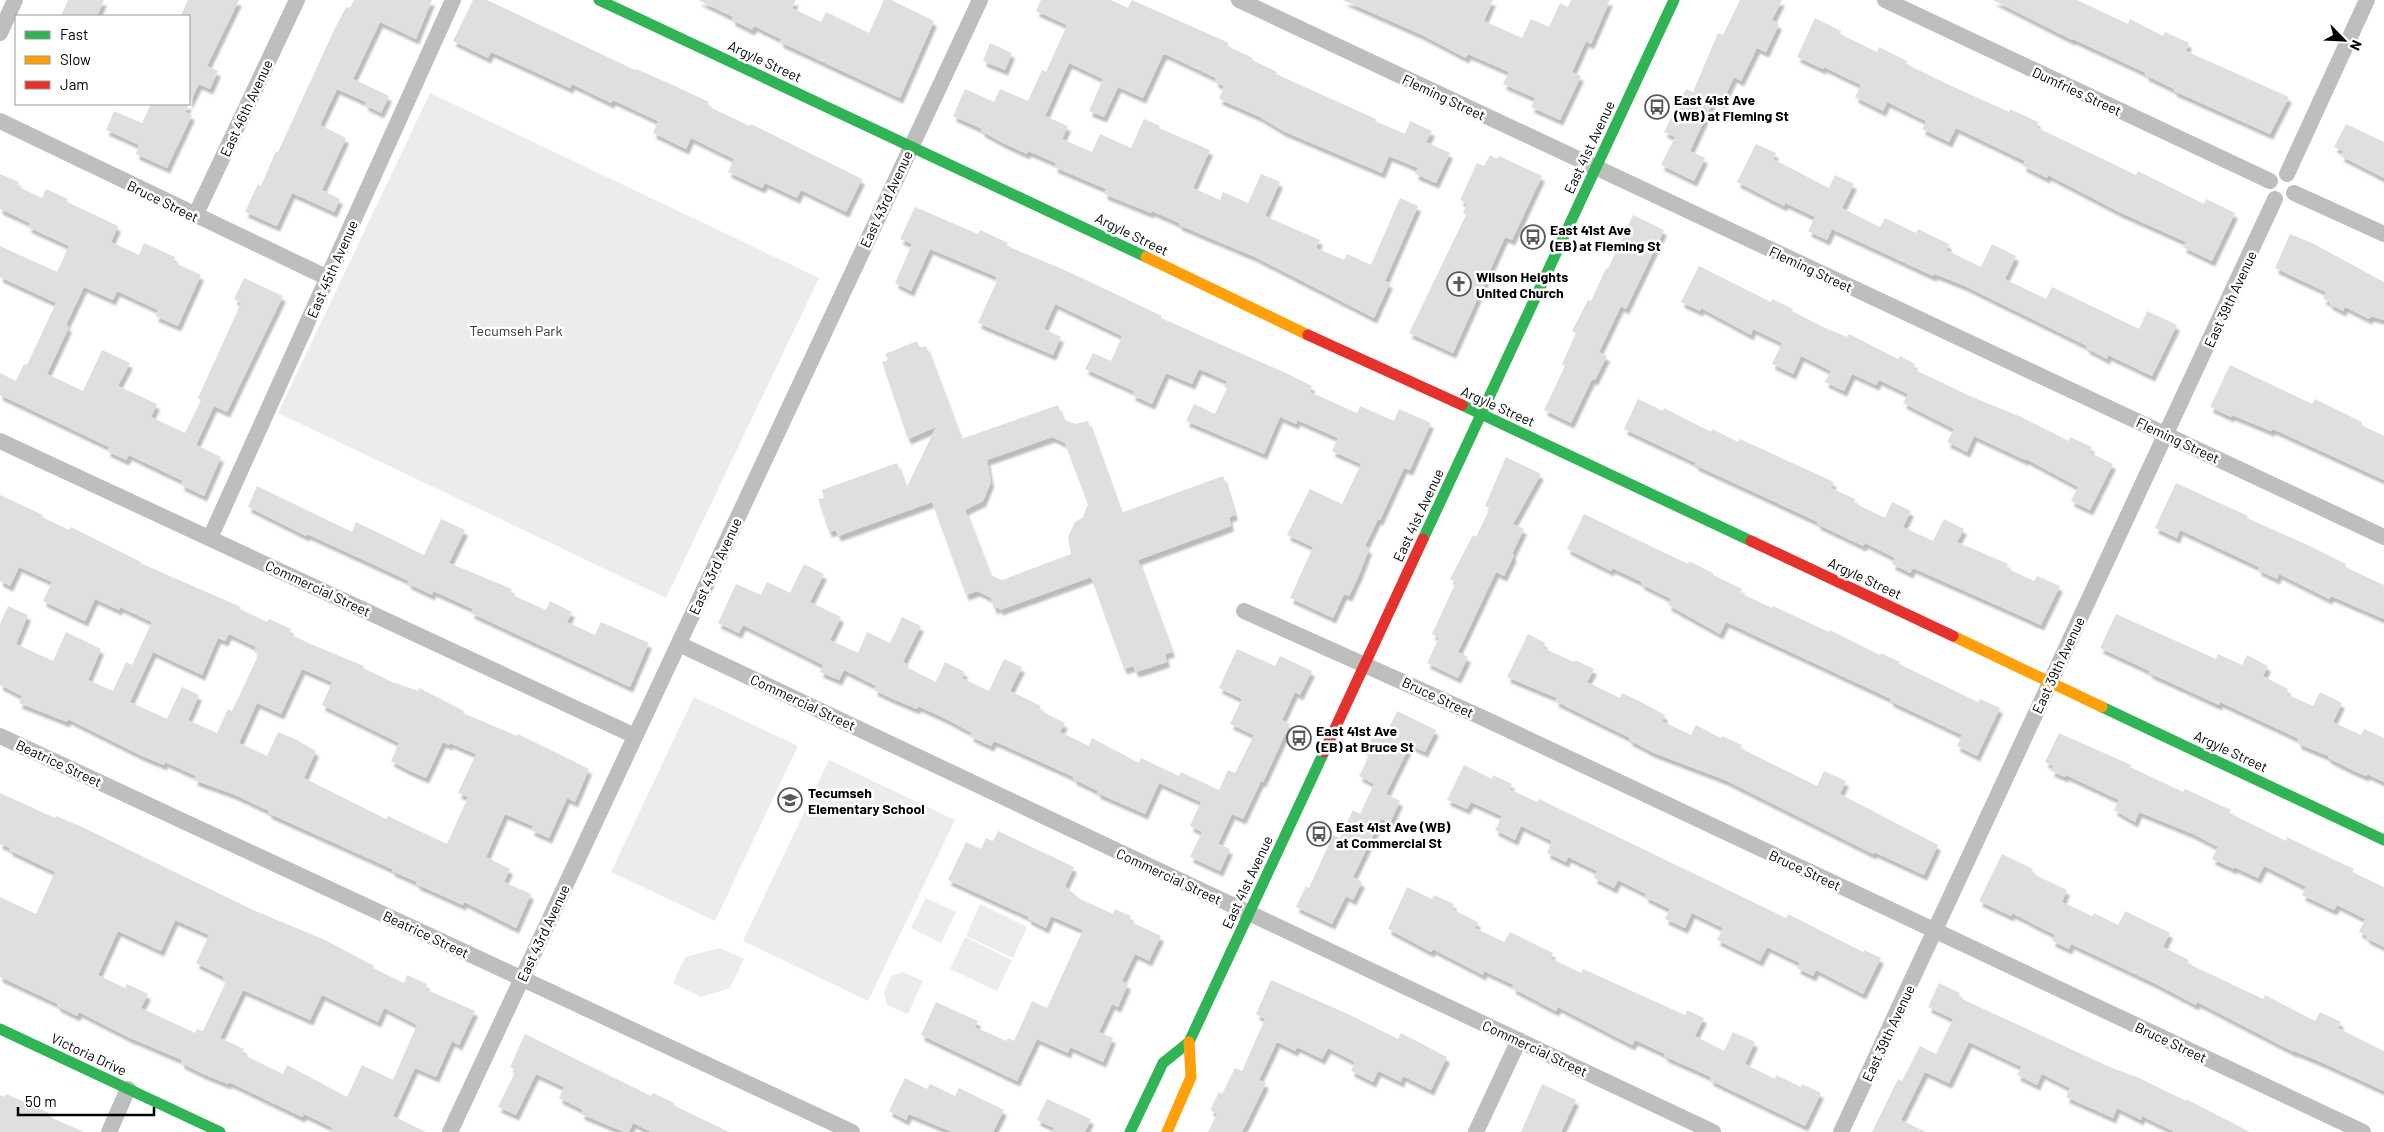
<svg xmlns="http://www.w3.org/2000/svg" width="2384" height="1132" viewBox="0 0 2384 1132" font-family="Barlow,sans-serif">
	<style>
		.green { fill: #ececec }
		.building { fill: #dfdfdf; fill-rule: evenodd; filter: url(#shadow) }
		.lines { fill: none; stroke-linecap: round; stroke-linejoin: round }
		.street { stroke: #bebebe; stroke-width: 16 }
		.fast { stroke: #30b455; stroke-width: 11 }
		.slow { stroke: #ff9f0a; stroke-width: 11 }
		.jam { stroke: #e5322d; stroke-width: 11 }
		.labels { text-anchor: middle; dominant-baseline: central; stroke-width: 5; stroke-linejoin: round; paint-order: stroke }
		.street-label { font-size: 14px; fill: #000; stroke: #fff }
		.poi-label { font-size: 14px; font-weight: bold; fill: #000; stroke: #fff; text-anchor: start }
		.park-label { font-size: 14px; fill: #333; stroke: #fff }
	</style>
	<defs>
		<filter id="shadow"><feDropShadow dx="3" dy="5.5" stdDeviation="1" flood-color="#0004"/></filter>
	</defs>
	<rect width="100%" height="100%" fill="#fff"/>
	<!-- green -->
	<path class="green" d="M430 93 819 278 666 598 278 413Z
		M694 697 798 746 715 921 611 872Z
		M829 760 955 820 868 1001 743 941Z
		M926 898 956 912 941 943 911 928Z
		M980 904 1027 927 1013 958 966 936Z
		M965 937 1012 960 997 991 950 969Z
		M720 948 744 959 730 988 701 997 673 983 685 957Z
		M903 972 923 981 908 1014 887 1005 884 992 891 976Z"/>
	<!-- building -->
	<path class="building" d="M68 0H104L97 16H61Z
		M188 0H239L207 66 218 71 210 89 199 84 185 112 192 115 167 168 136 154 139 145 106 130 114 111 142 123 151 104H189V16L181 15Z
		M354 0H432L416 39 380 22 353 79 389 96 381 113 365 105 366 102 337 89 320 125 346 138 322 190 340 199 334 212 292 193 277 226 245 212 258 184 261 186 276 151 278 152 334 30 346 7 350 8Z
		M473 0H487L635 70 636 69 675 86 709 102 707 106 750 126 751 124 862 179 846 212 801 190 797 198 765 183 762 188 728 172 734 159 691 138 686 149 653 133 658 121 613 100 611 103 572 84 570 88 491 52 488 58 453 41Z
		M698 0H796L792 8 821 22 826 12 869 33 884 0H891L934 21 900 98 780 42 781 39 754 26 752 30 732 20 733 17Z
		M1041 0H1111L1128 8 1132 0 1229 43 1227 46 1253 58 1252 60 1277 72 1276 74 1376 119 1375 121 1405 134 1410 121 1432 131 1426 142 1450 153 1436 183 1415 174 1418 168 1389 156 1382 173 1283 131 1260 117 1219 99 1224 86 1215 82 1216 78 1165 54 1163 55 1143 98 1118 87 1104 117 1089 111 1103 79 1069 63 1045 116 1068 126 1062 139 1092 152 1100 134 1131 148 1144 119 1160 126 1159 128 1210 150 1193 188 1220 200 1223 192 1248 203 1261 174 1280 182 1265 216 1320 240 1316 248 1344 260 1347 254 1371 265 1400 198 1418 206 1385 281 1390 283 1374 318 1255 257 1179 225V223L1152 211 1151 213 1104 194 1106 189 1054 167 1056 163 1028 151 1027 154 1005 144 981 131 982 129 953 116 965 89 994 102 1000 89 1028 101 1042 70 1046 72 1067 25 1036 11Z
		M1343 0H1493L1484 21 1522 38 1531 19 1549 27 1560 3 1568 7 1571 0H1610L1591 44 1586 41 1572 72 1581 76 1560 120 1531 107 1535 98 1503 84 1509 72 1468 54 1466 58 1422 35Z
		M1740 0H1782L1772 20 1779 24 1766 52 1757 48 1741 81 1734 77 1722 103 1714 99 1690 151 1705 158 1694 181 1661 165 1675 137 1664 132 1686 89 1693 92 1718 33 1723 35Z
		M1993 0H2077L2128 24 2130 19 2163 36 2165 32 2189 43 2186 51 2289 97 2270 134 2174 91V89L2145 75 2146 73 2073 39 2072 40Z
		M1815 18 1841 31 1840 34 1877 52 1879 47 1907 61 1906 64 1945 83 2009 112 2010 109 2038 122 2036 127 2136 175 2138 171 2204 204 2206 199 2235 213 2212 261 2183 247 2186 242 2119 212 2048 175 2047 178 2023 166 2025 161 1956 128 1949 142 1922 129 1926 121 1887 102 1883 111 1855 97 1861 85 1824 67 1823 69 1797 57Z
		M990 43 1012 53 1005 70 983 61Z
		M2346 124 2384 142V178L2341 156 2343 151 2334 147Z
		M1756 144 1776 153 1773 159 1829 188 1835 175 1854 184 1842 208 1880 227 1885 218 1916 233 1918 229 1949 244 1946 250 1981 267 1992 244 2016 256 2005 279 2046 299 2052 287 2139 329 2147 311 2177 325 2152 376 2108 355 2107 359 2086 348 2087 346 1965 286 1935 274 1933 276 1832 229 1827 240 1808 231 1815 217 1785 203 1784 206 1737 182Z
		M1490 155 1497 159 1499 156 1542 176 1512 240 1505 237 1453 353 1409 333 1466 215 1463 213 1467 204 1460 200 1477 163 1484 166Z
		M0 174 19 182 17 186 42 198 46 189 68 199 67 202 118 226 111 242 139 255 144 243 175 257 173 262 201 275 178 326 155 316 158 310 117 291 113 300 84 287 66 325 69 327 47 374 83 391 102 350 130 363 118 386 157 404 151 417 185 433 201 400 198 398 241 303 234 299 244 278 283 296 227 412 214 406 196 445 221 457 204 496 181 485 183 481 129 455 126 460 107 451 109 447 0 395V373L16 381 24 364 27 365 56 303 0 277V246L57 272 69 246 28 227 30 223 0 209Z
		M915 207 978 234 980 230 1008 243 1007 246 1069 272 1162 316 1161 318 1288 374 1312 386 1310 392 1357 413 1360 406 1394 421 1399 409 1431 423 1410 470 1404 468 1380 520 1378 519 1365 546 1369 549 1359 575 1349 596 1344 594 1333 618 1290 598 1313 547 1287 535 1310 489 1342 504 1361 464 1332 451 1338 438 1297 420 1296 424 1280 417 1264 454 1186 421 1194 404 1215 414 1227 388 1224 387 1227 381 1199 369 1192 384 1166 373 1152 404 1132 395 1134 391 1085 369 1093 353 1111 361 1122 336 1055 304 1044 329 1061 337 1053 355 978 323 997 281 995 280 997 277 930 249 911 291 895 283 912 244 900 239Z
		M1633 215 1664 230 1626 309 1621 306 1599 352 1607 356 1595 380 1592 379 1571 423 1544 410 1565 366 1562 364 1576 333 1572 331 1588 300 1591 301 1606 268 1608 269Z
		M2290 234 2312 243 2384 282V320L2371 316 2369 319 2345 307 2343 311 2329 304 2330 302 2323 299 2326 292 2275 268Z
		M1699 266 1771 302 1772 299 1793 309 1792 311 1821 326 1847 337 1849 334 1898 359 1900 356 1915 364 1913 369 1970 396 2021 417 2069 441 2070 437 2092 447 2089 452 2113 464 2090 510 2071 501 2078 487 2026 459 2025 460 1974 436 1967 452 1947 442 1954 429 1903 403 1908 394 1879 380 1876 385 1852 374 1844 391 1825 382 1831 371 1801 356 1793 374 1772 364 1782 343 1753 329 1751 335 1701 308 1700 311 1681 302Z
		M917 341 920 348 926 346 961 439 1058 405 1063 419 1075 424 1088 421 1121 513 1223 476 1235 515 1229 517 1231 526 1138 560 1172 652 1165 654 1167 662 1136 672 1133 666 1124 669 1091 577 1000 610 998 607 994 609 991 598 977 591 966 595 932 502 838 536 836 530 829 532 818 499 824 498 822 490 897 463 906 489 936 427 908 439 882 362 888 360 885 354ZM1052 437 1065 443 1088 504 1083 517 1075 522 1068 537 1071 554 1002 580 990 575 965 510 983 501 991 482 987 460Z
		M2230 365 2312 404 2315 399 2362 422 2361 425 2384 436V480L2273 429 2271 431 2232 415 2231 417 2210 407Z
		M1638 399 1663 411 1664 408 1711 432 1712 429 1738 442 1740 439 1834 482 1831 488 1855 499 1854 503 1885 518 1892 502 1911 511 1903 527 1933 541 1944 519 1964 529 1957 542 2008 564 2006 568 2034 581 2037 576 2060 586 2041 625 1913 568 1910 573 1892 564 1895 558 1865 543 1863 546 1817 524 1818 522 1695 465 1696 463 1624 429Z
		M1506 457 1541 474 1513 524 1524 529 1512 554 1514 555 1504 576 1496 572 1458 652 1468 657 1458 678 1427 663 1439 638 1432 634 1456 582 1450 579 1473 535 1476 537 1490 508 1485 506Z
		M2176 483 2248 516 2247 518 2312 547 2346 564 2345 567 2384 585V619L2331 596 2329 599 2279 574 2277 579 2258 570 2259 567 2180 530 2177 538 2155 528Z
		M257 486 352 532 356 522 424 555 441 519 465 530 449 563 512 589 510 594 546 610 550 601 572 612 567 622 595 635 601 622 649 643 630 687 471 613 473 609 433 591 432 595 407 583 409 581 307 534 306 536 248 507Z
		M0 495 43 515 42 517 69 530 71 527 141 562 140 563 241 607 240 609 267 622 269 619 291 629 289 634 313 645 364 666 363 668 390 681 418 691 419 688 464 711 463 713 517 736 518 734 589 769 575 802 567 798 549 838 531 830 533 826 505 814 486 857 510 869 504 882 531 894 516 928 464 902 463 905 416 884 417 882 392 871V869L268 813 269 811 233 794 194 780 196 776 165 762 164 765 140 755 68 719 67 722 19 703 22 696 0 685V624L8 606 28 615 16 644 53 661 66 632 101 649 88 680 113 691 126 662 132 665 152 622 120 607 119 610 95 599 85 621 43 601 52 582 19 567 10 586 0 581ZM229 634 256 647 254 652 259 654 232 711 228 709 217 733 188 720 199 695 182 687 167 719 130 702 153 652 202 675 218 638 225 641ZM302 669 332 682 322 705 399 743 391 761 408 770 426 778 443 742 449 745 450 743 476 754 458 793 468 797 447 844 388 816 386 819 304 778 316 751 297 740 278 732 267 756 239 743 257 703 281 714Z
		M1584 514 1688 564 1689 561 1713 573V575L1742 589 1740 593 1772 608 1773 606 1829 632 1830 630 1880 655 1881 653 1900 662 1899 664 1978 702 1980 699 2000 708 1977 756 1957 746 1962 735 1890 701 1891 699 1726 622 1720 634 1668 605 1671 599 1641 584 1642 582 1612 568 1611 571 1567 549Z
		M804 564 824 574 810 602 841 617 830 640 858 653 867 632 890 643 902 617 921 626 903 662 909 665 908 668 936 682 945 662 965 672 962 678 989 691 1004 659 1022 667 1010 691 1041 706 1039 710 1065 723 1060 732 1089 746 1092 738 1139 763 1141 758 1179 776 1181 772 1219 790 1228 770 1235 773 1254 735 1230 724 1242 699 1219 688 1237 649 1275 666 1280 656 1312 671 1300 695 1295 692 1282 720 1290 724 1263 782 1261 781 1243 819 1232 814 1218 844 1230 849 1220 871 1190 857 1202 832 1190 826 1201 802 1159 783 1145 814 1097 793 1098 791 1073 779 1074 777 994 741 991 746 970 736 972 733 948 720 918 706 917 709 893 699 874 690 876 686 844 670 839 680 820 672 823 665 743 625 739 633 718 623 736 584 761 595 767 582 790 593Z
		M2116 614 2216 659 2218 654 2242 665 2247 655 2268 666 2263 676 2288 689 2286 694 2313 706 2320 692 2342 703 2333 722 2361 735 2364 729 2384 738V782L2367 774 2366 776 2354 771 2328 758V756L2299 744 2297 738 2220 702 2219 705 2169 682 2149 673 2150 671 2100 648Z
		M1528 634 1545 643 1543 648 1574 662 1575 660 1594 669 1587 682 1620 698 1622 693 1641 702 1665 715 1662 721 1691 735 1696 725 1721 738 1722 736 1742 745 1740 748 1817 786 1824 771 1846 781 1840 794 1938 845 1924 875 1874 852 1873 854 1725 780 1654 753 1629 740 1630 738 1555 701 1557 698 1507 677Z
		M1397 711 1436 730 1425 752 1410 745 1386 794 1400 801 1390 823 1381 819 1353 877 1362 882 1353 900 1346 896 1332 924 1296 907 1306 886 1309 888 1333 835 1340 838 1353 810 1360 814 1374 784 1359 776 1369 756 1364 754 1374 734 1384 739Z
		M2059 733 2131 765 2130 767 2183 792 2185 789 2209 800 2231 810 2229 813 2286 841 2287 837 2322 854 2354 869 2352 872 2384 887V947L2366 938 2367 936 2359 932 2365 919 2337 905 2334 910 2302 895 2306 887 2264 866 2258 878 2234 867V869L2212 859 2218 847 2193 834 2139 812 2135 822 2114 810 2119 800 2066 775 2065 777 2051 771 2053 766 2045 762Z
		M1464 765 1492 779 1493 775 1512 784 1509 789 1537 802 1539 799 1786 918 1788 914 1863 952 1864 950 1881 958 1863 994 1816 970 1813 976 1797 968 1800 963 1767 947 1760 961 1717 940 1723 928 1692 913 1685 928 1665 919 1670 909 1645 897 1646 894 1618 880 1614 888 1594 878 1597 871 1568 857 1566 862 1547 853 1552 841 1521 826 1515 840 1495 830 1502 816 1471 802 1467 809 1447 800Z
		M0 793 55 818 56 816 80 826 253 910 325 940 374 966 373 968 404 983 407 975 427 984 425 989 475 1011 459 1045 452 1041 436 1077 415 1068 393 1116 426 1132H330L333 1128 304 1114 302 1117 229 1082 228 1084 203 1074 181 1063 182 1060 128 1037 79 1012 77 1016 57 1006 58 1004 0 977V897L36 914 55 872 9 850 10 848 0 844ZM175 920 209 935 196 963 224 977 222 981 226 982 203 1031 197 1029 195 1033 141 1008 148 994 127 984 125 988 98 975 118 931 161 951ZM243 990 310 1020 322 995 378 1022 384 1008 417 1025 393 1080 362 1065 347 1097 287 1065 283 1074 242 1054 244 1049 220 1038Z
		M998 831 1074 867 1065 886 1080 899 1113 914 1115 909 1131 916 1129 921 1161 936 1149 961 1135 954 1122 981 1128 984 1118 1007 1112 1004 1099 1032 1113 1038 1103 1062 1070 1047 1068 1053 1037 1039 1017 1081 921 1035 936 1002 978 1021 975 1027 1006 1041 1008 1038 1014 1041 1032 1001 1047 1008 1083 930 1051 916 1046 928 1028 919 1029 917 948 880 966 842 981 849 986 838 993 841Z
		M2002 854 2033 869 2031 873 2067 890 2062 902 2092 916 2094 913 2118 925 2125 911 2170 933 2163 947 2189 960 2187 963 2263 999 2265 995 2315 1021 2320 1012 2341 1022 2338 1028 2384 1051V1091L2321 1062 2294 1051V1052L2197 1002 2196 1005 2154 983 2071 944 2069 949 2052 941 2055 935 2012 913 2011 916 1979 901Z
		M1407 887 1432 899 1434 895 1454 904 1452 909 1478 922 1475 928 1504 942 1510 932 1553 953 1550 958 1581 973 1583 969 1685 1015 1687 1010 1704 1018 1695 1036 1724 1051 1733 1032 1755 1042 1745 1064 1775 1079 1776 1075 1801 1087 1802 1084 1821 1093 1805 1126 1710 1080 1711 1077 1664 1056 1665 1054 1635 1040 1632 1045 1558 1007 1556 1011 1512 988 1514 985 1484 971 1483 975 1433 949 1431 952 1388 929Z
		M1271 980 1350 1015 1398 1039 1401 1033 1447 1057 1431 1090 1403 1076 1401 1082 1378 1071 1373 1082 1351 1071 1355 1062 1328 1048 1322 1059 1297 1047 1295 1051 1277 1042 1259 1080 1266 1083 1242 1132H1208L1217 1114 1210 1110 1219 1092 1222 1094 1235 1068 1242 1071 1265 1019 1256 1014Z
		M1939 983 1960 993 1958 997 1988 1011 2112 1068 2137 1077 2186 1101V1099L2250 1132H2175L2142 1116 2141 1120 2117 1108 2113 1118 2066 1097 2070 1088 2042 1074 2037 1085 2017 1075 2022 1067 1969 1042 1949 1083 1925 1072 1901 1120 1926 1132H1872L1898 1079 1902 1081 1920 1046 1936 1054 1953 1019 1928 1007Z
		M525 1034 651 1096 653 1093 674 1103 673 1105 729 1132H651L633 1123 629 1132H624L581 1114 583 1110 559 1098 564 1087 536 1074 516 1115 498 1107 516 1070 510 1067Z
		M905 1078 927 1089 930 1084 955 1096 959 1088 1004 1110 993 1132H952L909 1114 906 1120 889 1111Z
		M1542 1084 1576 1100 1561 1132H1521Z
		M6 1094 51 1114 50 1117 84 1132H0V1095L4 1097Z
		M1047 1099 1091 1119 1085 1132H1052L1054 1128 1037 1120Z"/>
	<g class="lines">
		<!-- street -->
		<path class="street" d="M1239 0 2384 537
			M1885 0 2270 181
			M0 33 15 0
			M0 121 328 278
			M2287 174 2367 0
			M2294 193 2384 234
			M195 216 297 0
			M0 441 635 736
			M210 538 453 0
			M1244 611 1481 717 2363 1132
			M679 644 1713 1132
			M0 736 852 1132
			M109 1132 128 1089
			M450 1132 980 0
			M1476 1132 1519 1040
			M1841 1132 2275 199"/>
		<!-- fast -->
		<path class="fast" d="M599 0 1146 257
			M1462 405 1751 541
			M1423 539 1674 0
			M2102 707 2384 840
			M0 1029 220 1132
			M1130 1132 1163 1063 1189 1042 1324 752"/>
		<!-- slow -->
		<path class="slow" d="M1146 257 1308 335
			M1953 636 2102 707
			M1167 1132 1191 1077 1189 1042"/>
		<!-- jam -->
		<path class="jam" d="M1308 335 1462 405
			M1751 541 1953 636
			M1324 752 1423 539"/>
	</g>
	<!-- icons -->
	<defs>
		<g id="bus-ring" transform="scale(1.25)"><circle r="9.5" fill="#fff" stroke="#595959" stroke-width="1.5"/><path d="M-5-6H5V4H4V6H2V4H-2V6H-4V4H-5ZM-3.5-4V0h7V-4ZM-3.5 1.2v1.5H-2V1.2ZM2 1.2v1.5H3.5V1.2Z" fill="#595959"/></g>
		<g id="church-ring" transform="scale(1.25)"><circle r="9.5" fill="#fff" stroke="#595959" stroke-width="1.5"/><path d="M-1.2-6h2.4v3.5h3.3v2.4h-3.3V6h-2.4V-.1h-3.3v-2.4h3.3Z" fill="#595959"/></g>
		<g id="school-ring" transform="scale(1.25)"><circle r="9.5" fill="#fff" stroke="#595959" stroke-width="1.5"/><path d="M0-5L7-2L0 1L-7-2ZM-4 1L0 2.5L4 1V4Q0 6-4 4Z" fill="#595959"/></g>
	</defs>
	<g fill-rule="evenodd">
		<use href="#bus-ring" x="1657" y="107"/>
		<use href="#bus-ring" x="1533" y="237"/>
		<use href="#church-ring" x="1459" y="284"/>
		<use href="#bus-ring" x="1299" y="738"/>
		<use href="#school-ring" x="790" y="800"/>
		<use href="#bus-ring" x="1319" y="834"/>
	</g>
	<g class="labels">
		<!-- street labels -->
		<g class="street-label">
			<text transform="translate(765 61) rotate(25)">Argyle Street</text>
			<text transform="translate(2077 91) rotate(25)">Dumfries Street</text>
			<text transform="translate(1444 97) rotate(25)">Fleming Street</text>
			<text transform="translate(246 108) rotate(-65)">East 46th Avenue</text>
			<text transform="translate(1589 147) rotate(-65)">East 41st Avenue</text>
			<text transform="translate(886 199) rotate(-65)">East 43rd Avenue</text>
			<text transform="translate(163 201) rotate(26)">Bruce Street</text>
			<text transform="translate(1132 234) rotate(26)">Argyle Street</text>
			<text transform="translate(332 269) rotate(-66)">East 45th Avenue</text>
			<text transform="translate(1811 269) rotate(25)">Fleming Street</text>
			<text transform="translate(2230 299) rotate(-65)">East 39th Avenue</text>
			<text transform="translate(1498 406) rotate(24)">Argyle Street</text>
			<text transform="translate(2178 440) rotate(25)">Fleming Street</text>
			<text transform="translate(1418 515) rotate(-65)">East 41st Avenue</text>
			<text transform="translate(715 566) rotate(-65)">East 43rd Avenue</text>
			<text transform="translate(1865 578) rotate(25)">Argyle Street</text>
			<text transform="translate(318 588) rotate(25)">Commercial Street</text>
			<text transform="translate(2058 665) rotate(-65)">East 39th Avenue</text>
			<text transform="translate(1438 697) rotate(25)">Bruce Street</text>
			<text transform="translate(803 702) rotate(25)">Commercial Street</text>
			<text transform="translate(2231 751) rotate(25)">Argyle Street</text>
			<text transform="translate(59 763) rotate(25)">Beatrice Street</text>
			<text transform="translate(1805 870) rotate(25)">Bruce Street</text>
			<text transform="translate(1169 876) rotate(25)">Commercial Street</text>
			<text transform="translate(1247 882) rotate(-65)">East 41st Avenue</text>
			<text transform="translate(543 933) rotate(-65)">East 43rd Avenue</text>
			<text transform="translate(426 934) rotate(25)">Beatrice Street</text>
			<text transform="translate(1888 1033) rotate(-65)">East 39th Avenue</text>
			<text transform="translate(2171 1042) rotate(25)">Bruce Street</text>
			<text transform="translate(1535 1048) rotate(25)">Commercial Street</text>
			<text transform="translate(89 1054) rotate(25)">Victoria Drive</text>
		</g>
		<!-- poi labels -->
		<g class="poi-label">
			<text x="1674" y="99">East 41st Ave<tspan x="1674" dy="16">(WB) at Fleming St</tspan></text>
			<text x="1550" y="229">East 41st Ave<tspan x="1550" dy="16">(EB) at Fleming St</tspan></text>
			<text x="1476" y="276">Wilson Heights<tspan x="1476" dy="16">United Church</tspan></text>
			<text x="1316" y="730">East 41st Ave<tspan x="1316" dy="16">(EB) at Bruce St</tspan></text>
			<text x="808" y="792">Tecumseh<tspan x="808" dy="16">Elementary School</tspan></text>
			<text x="1336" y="826">East 41st Ave (WB)<tspan x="1336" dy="16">at Commercial St</tspan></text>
		</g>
		<!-- park labels -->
		<g class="park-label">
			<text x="516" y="330">Tecumseh Park</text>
		</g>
	</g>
	<!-- legend -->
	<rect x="15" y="15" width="175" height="90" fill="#ffffff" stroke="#999999"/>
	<rect x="25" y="31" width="25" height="8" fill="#30b455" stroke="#999999"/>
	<text x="60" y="40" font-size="15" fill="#000000">Fast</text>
	<rect x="25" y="56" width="25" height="8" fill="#ff9f0a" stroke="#999999"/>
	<text x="60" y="65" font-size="15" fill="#000000">Slow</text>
	<rect x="25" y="81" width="25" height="8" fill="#e5322d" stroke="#999999"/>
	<text x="60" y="90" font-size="15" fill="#000000">Jam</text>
	<!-- north arrow -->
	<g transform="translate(2344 40) rotate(114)" stroke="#ffffff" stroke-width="4" paint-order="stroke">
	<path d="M0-4L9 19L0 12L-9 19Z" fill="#000000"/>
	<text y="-8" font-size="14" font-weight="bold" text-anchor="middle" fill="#000000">N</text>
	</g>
	<!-- scale -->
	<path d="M18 1107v8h136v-8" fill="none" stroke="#000000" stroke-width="2.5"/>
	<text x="25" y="1107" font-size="15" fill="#000000" stroke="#ffffff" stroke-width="4" paint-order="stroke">50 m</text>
</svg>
